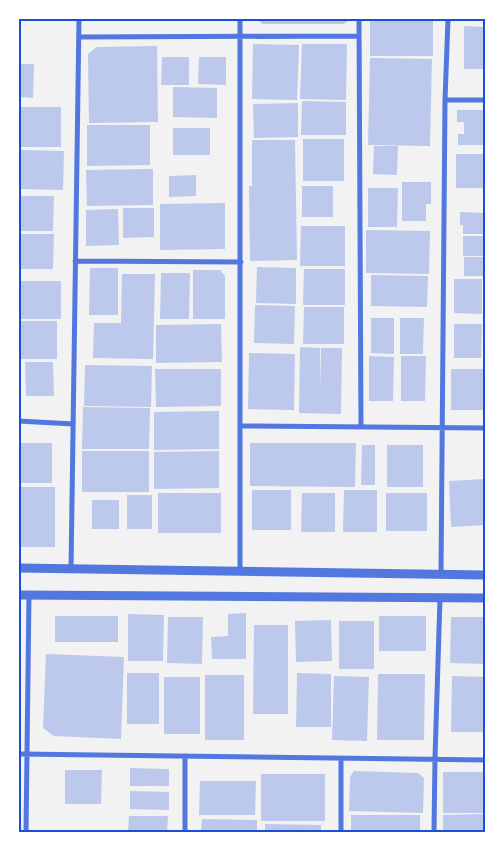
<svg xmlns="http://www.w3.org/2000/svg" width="504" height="851" viewBox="0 0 504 851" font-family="'Nunito Sans',sans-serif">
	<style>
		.building { fill: #bdc9ec }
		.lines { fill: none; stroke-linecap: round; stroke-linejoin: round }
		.minor { stroke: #5277de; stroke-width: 5 }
		.tertiary { stroke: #5277de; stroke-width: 9 }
		.neatline { fill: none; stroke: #1d4ed8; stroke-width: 2 }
	</style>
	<rect width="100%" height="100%" fill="#f2f2f2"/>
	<!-- building -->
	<path class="building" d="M258 19H350L344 24H262Z
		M370 19 433 20V56H370Z
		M464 26 485 27V69H464Z
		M253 44 299 45 297 100 252 99Z
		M302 44H347L346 100 300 99Z
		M157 46 158 122 89 123 88 54 97 47Z
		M162 57H189V85H161Z
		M199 57H226V85L198 84Z
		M370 58 432 59 430 146 368 145Z
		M19 64H34L33 98 19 97Z
		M173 87 217 88V118L173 117Z
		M302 101 346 102V135H301Z
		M298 103V137L254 138 253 104Z
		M19 107H61V147H19Z
		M457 110H485V145H458V134H464V122H457Z
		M87 125H150V165L87 166Z
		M173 128H210V155H173Z
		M303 139H344V181H303Z
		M252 140H295L297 260 250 261 249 186H252Z
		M374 146H398L397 175 373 174Z
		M19 150 64 151 63 190 19 189Z
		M456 154H484V188H456Z
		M153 169V205L87 206 86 170Z
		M196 175V196L169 197V176Z
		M402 182H431V204H426V221H402Z
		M302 186H333V217H302Z
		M368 188H398L397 227H368Z
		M19 196H54L53 231H19Z
		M225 203V249L160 250V204Z
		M123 208H154V237L123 238Z
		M118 209 119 245 86 246V210Z
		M460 212 484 213 483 234H463V225H460Z
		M301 226H345V266H300Z
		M366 230 430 231 429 274 366 273Z
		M19 234H54L53 269H19Z
		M463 236H485V256H463Z
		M464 257H485V276H464Z
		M257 267 296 268V304L256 303Z
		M90 268H118V315H89Z
		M304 269H345V305H303Z
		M193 270H220L225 276V319H193Z
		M161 273H190L189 319H160Z
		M122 274H155L153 359 93 358 94 323H121Z
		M371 275 428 276 427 307 371 306Z
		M454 279H482V314L454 313Z
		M19 281H61V319H19Z
		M255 305 295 306 294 344 254 343Z
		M304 307H344V344H303Z
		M371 318H394V354L371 353Z
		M400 318H424L423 354H400Z
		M19 321H57V359H19Z
		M221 324 222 362 156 363V325Z
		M454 324H482L481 358H454Z
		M300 347 320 348V388L321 348H342L341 414 299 413Z
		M249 353 295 354 294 410 248 409Z
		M369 356 394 357 393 401H369Z
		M401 356H426L425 401H401Z
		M25 362H53L54 396H26Z
		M85 365 152 366 151 407 84 406Z
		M155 369H221V406L156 407Z
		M451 369H485V410H451Z
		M83 407 150 408 149 449H82Z
		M219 411V449L154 450V412Z
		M19 443H52V483H19Z
		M250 443H356L355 487 250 486Z
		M362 445H375V485H361Z
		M387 445H423V487H387Z
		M82 451H149V492H82Z
		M219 451V488L154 489V452Z
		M485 479V525L451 527 449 481Z
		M19 487H55V547H19Z
		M252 490H291V530H252Z
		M344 490H377V532H343Z
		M158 493H221V533H158Z
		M302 493H335V532H301Z
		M386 493H427V531H386Z
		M127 495H152V529H127Z
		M92 500H119V529H92Z
		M246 613V659H212L211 637 228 636V614Z
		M128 614 164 615 163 661H128Z
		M55 616H118V642H55Z
		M379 616H426V651H379Z
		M168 617H203L202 664 167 663Z
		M451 617H485V664L450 663Z
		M331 620 332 661 296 662 295 621Z
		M339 621H374V669H339Z
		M254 625H288V714H253Z
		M46 654 124 657 121 739 54 736 43 728Z
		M127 673H159V724H127Z
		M297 673 331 674V727H296Z
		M378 674H425L424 740H377Z
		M205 675H244V740H205Z
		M334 676 369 677 367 741 332 740Z
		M452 676 485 677V732H451Z
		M164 677H200V734H164Z
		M130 768 169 769V786H130Z
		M65 770H102L101 804H65Z
		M354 771 418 773 424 778 423 813 349 811 350 777Z
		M443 772H485V813H443Z
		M261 774H325V821H261Z
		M200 781H256L255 815H199Z
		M130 791 169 792V810L130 809Z
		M485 814V832H443V815Z
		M351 815H420V832H351Z
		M129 816H168L167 832H128Z
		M202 819 257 820V832H201Z
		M265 824 321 825V832H265Z"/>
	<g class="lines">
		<!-- minor -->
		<path class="minor" d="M240 19V572
			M359 19 361 427
			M79 37 359 36
			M445 100H485
			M75 261 241 262
			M19 421 73 424
			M241 426 485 428
			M71 570 79 19
			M441 574 445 100 448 19
			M19 754 485 760
			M26 832 29 595
			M185 832V756
			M341 832V759
			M434 832 435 758 440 598"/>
		<!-- tertiary -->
		<path class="tertiary" d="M19 568 485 575
			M19 595 485 598"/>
	</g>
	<!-- border -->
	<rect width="504" height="851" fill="none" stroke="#ffffff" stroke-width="40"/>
	<rect x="20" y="20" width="464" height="811" class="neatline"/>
</svg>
